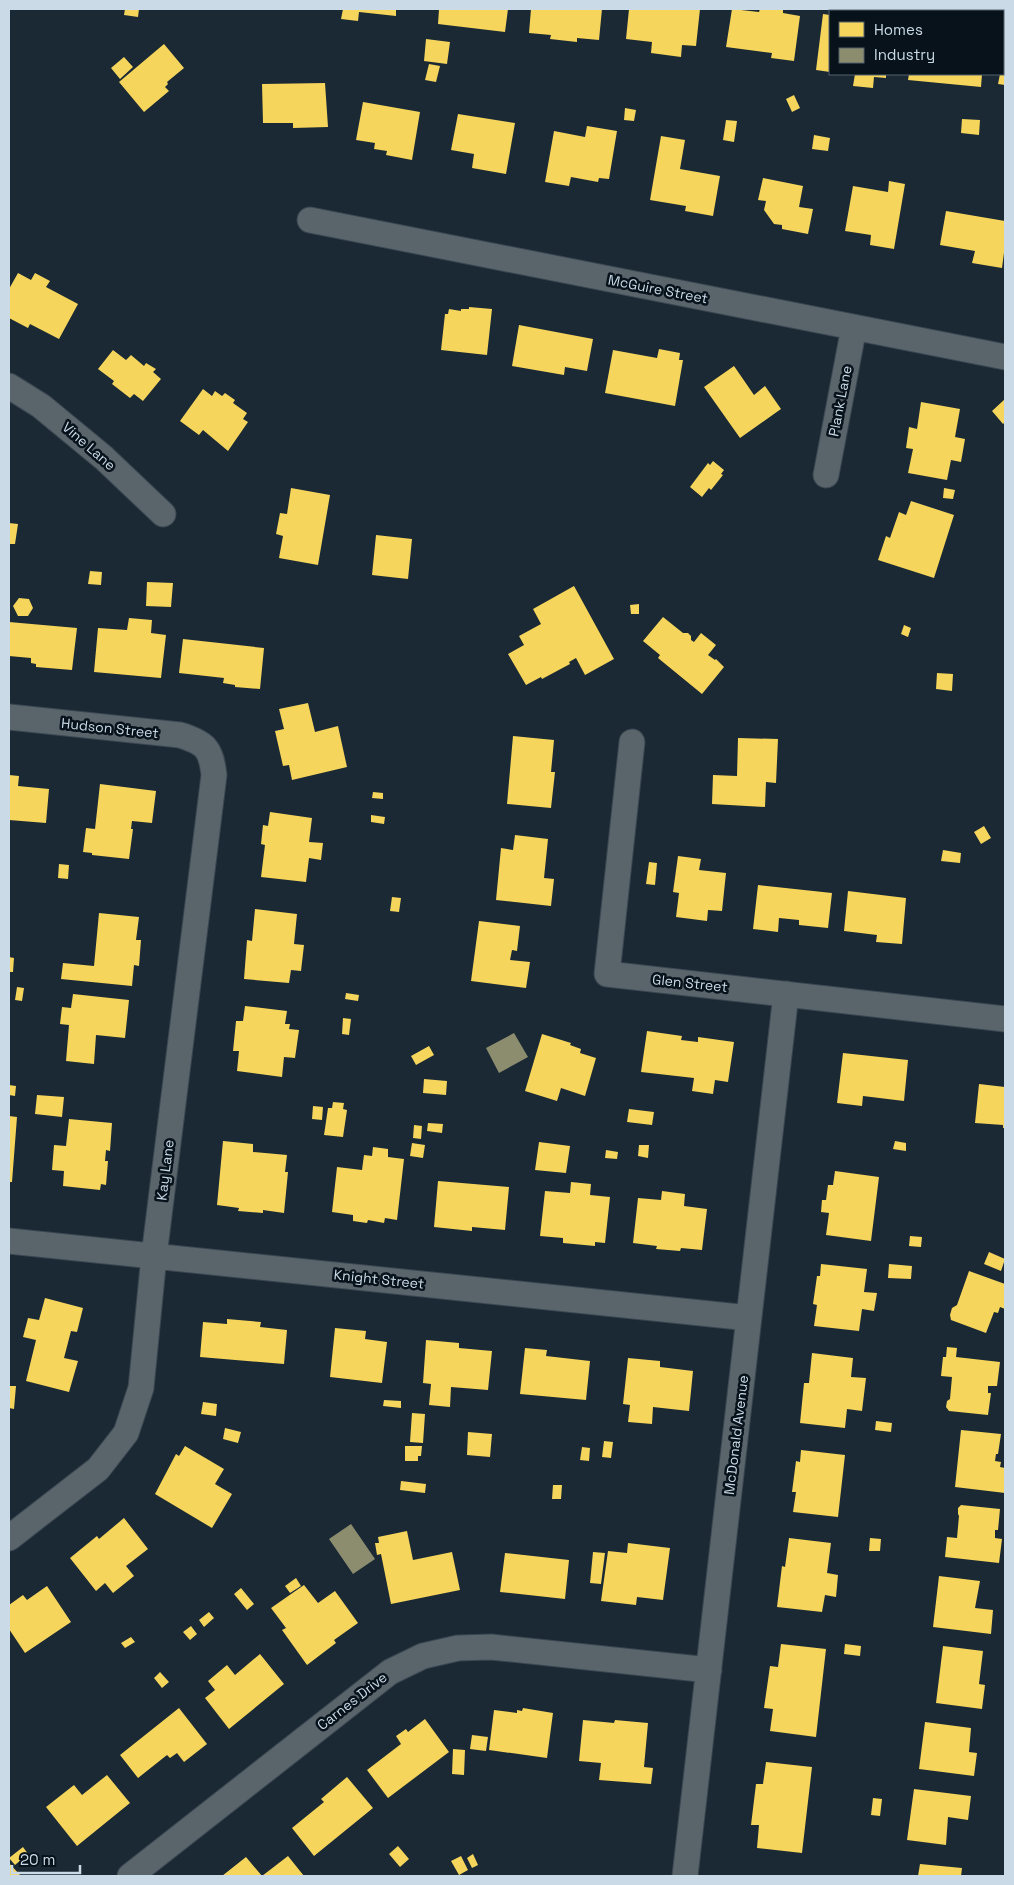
<svg xmlns="http://www.w3.org/2000/svg" width="1014" height="1885" viewBox="0 0 1014 1885" font-family="'Space Grotesk',sans-serif">
	<style>
		.homes { fill: #f6d55c }
		.industry { fill: #8c8c6e }
		.lines { fill: none; stroke-linecap: round; stroke-linejoin: round }
		.minor-casing { stroke: #3a4650; stroke-width: 27 }
		.minor { stroke: #59646b; stroke-width: 25 }
		.labels { text-anchor: middle; dominant-baseline: central; stroke-width: 5; stroke-linejoin: round; paint-order: stroke }
		.street-label { font-size: 14px; fill: #cadae7; stroke: #07121b }
	</style>
	<rect width="100%" height="100%" fill="#1a2934"/>
	<!-- homes -->
	<path class="homes" d="M125 9H139L138 17 124 15Z
		M343 9H396V16L359 12 358 21 341 19Z
		M439 9H508L505 32 438 24Z
		M531 9H602L599 40 577 38V42L550 39 551 35 529 33Z
		M629 9H700L696 46 682 45 681 57 651 53 652 42 626 39Z
		M732 9 759 12 760 9H775L783 10V13L800 16 794 61 771 58 772 53 726 47Z
		M823 14 830 15V72L816 70Z
		M426 39 450 42 447 64 424 61Z
		M164 44 184 68 167 82 168 84 165 87 169 91 144 112 119 82Z
		M1003 44H1005V85L998 84 1000 74H1003Z
		M124 57 133 67 120 79 111 68Z
		M429 64 440 66 436 82 425 80Z
		M855 74H886V78L874 77 873 88 853 86Z
		M909 74H982L981 87 908 80Z
		M325 83 328 127 293 128V123H263L262 84Z
		M794 95 800 108 792 112 786 99Z
		M363 102 420 112 412 160 386 155 387 151 374 149 375 143 356 140Z
		M625 108 636 110 634 121 624 120Z
		M458 114 515 123 506 174 472 168 474 154 451 150Z
		M962 119 980 120 979 135 961 133Z
		M726 120 737 121 734 142 723 140Z
		M587 126 617 131 609 179 599 178 598 182 571 177 569 186 545 182 554 131 585 137Z
		M814 135 830 138 828 151 812 149Z
		M661 136 685 140 680 169 720 176 713 216 685 211 686 206 650 200Z
		M763 178 803 186 799 207 813 209 808 234 782 229V225L774 224 764 210 766 201 758 200Z
		M889 181 905 184 894 249 870 245 871 235 845 231 853 186 888 192Z
		M946 211 1005 221V245L1002 268 972 263 975 251 940 245Z
		M18 273 31 280 35 273 50 281 46 287 78 304 59 339 30 324 28 328 9 318V289Z
		M469 307 492 309 487 355 441 350 445 314H448L449 309 461 311V309H469Z
		M519 325 593 339 587 371 565 367 564 375 512 366Z
		M659 349 680 353 679 360H683L675 406 605 393 613 350 657 358Z
		M113 350 126 360 131 355 144 366 146 363 156 369 153 372 161 379 143 401 134 394 130 398 112 384 114 381 98 369Z
		M734 366 754 395 765 386 781 409 740 438 704 387Z
		M203 389 212 396 215 391 222 396 225 393 235 400 233 403 247 413 243 419 248 422 228 451 203 430 199 435 180 421Z
		M1005 399V422L1003 424 992 411Z
		M921 402 960 409 955 437 965 439 961 462 951 460 947 480 908 473 913 449 906 448 909 427 917 429Z
		M713 461 724 470 721 474 723 475 711 490 709 488 702 497 690 487 708 463 710 465Z
		M291 488 330 495 318 565 279 558 283 536 276 534 280 513 287 514Z
		M944 488 955 490 953 499 943 498Z
		M911 501 954 515 934 578 878 560 886 536 890 538 899 512 906 515Z
		M9 523 18 524 15 544H9Z
		M376 535 412 539 408 579 372 575Z
		M90 571 102 572 101 585 88 584Z
		M147 582 173 583 171 607 146 606Z
		M574 586 614 659 585 675 576 658 569 662 570 664 542 679 541 677 526 685 508 654 524 645 519 636 541 624 533 609Z
		M19 598 29 599 33 608 28 616H18L13 606Z
		M639 604V614H631L630 605Z
		M663 617 683 633H688L691 636V640L694 642 701 633 716 645 708 655 715 660 716 659 724 667 702 694 658 658 660 655 643 641Z
		M129 618 152 620 151 633 166 635 161 678 94 672 98 628 127 630Z
		M9 622 77 628 72 670 36 667V664L31 663V658L9 656Z
		M904 625 911 628 908 637 901 634Z
		M183 639 264 648 260 689 235 687V685L223 683 224 678 179 673Z
		M937 673 953 674 952 691 936 689Z
		M308 703 315 732 338 726 347 767 292 780 289 765 283 766 275 731 284 729 279 709Z
		M513 736 554 740 551 772H555L551 808 507 804Z
		M738 738 778 739 776 783 766 782 765 807 712 804 713 775 737 776Z
		M9 775 19 776 18 786 49 789 46 823 9 820Z
		M100 784 156 791 152 823 132 821 131 829H133L129 859 92 855V853L83 852 86 828 95 829Z
		M373 792 383 793V799L372 798Z
		M270 812 312 818 309 842 323 843 321 860 309 858 306 882 261 877 265 845 261 844 263 825 268 826Z
		M371 815 385 817 384 824 371 822Z
		M984 826 991 838 981 844 974 832Z
		M515 835 548 839 544 878 554 879 551 906 496 900 501 848 513 850Z
		M943 850 961 853 960 863 941 861Z
		M678 856 701 859 699 870 726 873 722 911 708 910 707 921 676 917 679 893 673 892Z
		M649 862 657 863 655 885 646 884Z
		M59 864 69 865 68 879 58 878Z
		M758 885 832 893 828 928 799 925V920L779 918 778 932 753 929Z
		M848 891 906 898 902 944 876 942 877 935 844 931Z
		M392 897 401 898 399 912 390 911Z
		M255 909 297 914 294 944 304 945 301 971 291 970 289 983 244 979 247 940 252 941Z
		M99 913 139 917 136 940H141L139 966 134 965 132 986 61 979 63 963 94 966Z
		M479 921 520 926 517 951 512 950 510 960 530 962 526 988 471 981Z
		M9 957 14 958 13 972H9Z
		M17 987 24 988 22 1001 15 1000Z
		M346 993 359 995 358 1001 345 999Z
		M73 994 129 1000 125 1038 96 1035 94 1064 66 1061 69 1025 60 1024 62 1007 71 1008Z
		M245 1006 287 1011 285 1024H290L289 1029 299 1030 295 1058 284 1057 282 1077 237 1071 239 1051H233L236 1021H243Z
		M343 1018 351 1019 349 1035 342 1034Z
		M647 1031 682 1036 681 1040 698 1042V1037L734 1042 728 1082 715 1080 713 1094 692 1091 694 1078 641 1072Z
		M542 1034 571 1043 570 1045 581 1049 580 1053 596 1058 585 1096 561 1088 557 1101 525 1091Z
		M429 1046 434 1055 416 1065 411 1056Z
		M843 1053 908 1060 904 1101 863 1096 862 1106 837 1103Z
		M424 1079 447 1081 446 1095 423 1093Z
		M979 1084 1005 1087V1128H1003V1125L975 1123Z
		M9 1085 16 1086 15 1096 9 1095Z
		M37 1095 64 1097 62 1117 35 1114Z
		M333 1102 344 1103 343 1109 347 1110 343 1137 324 1135 328 1108H332Z
		M313 1106 323 1107 322 1120 312 1119Z
		M629 1109 654 1112 652 1125 627 1122Z
		M9 1116 17 1117 12 1182H9Z
		M69 1119 112 1123 110 1151 106 1150 105 1161H108L106 1185 101 1184 100 1190 63 1186 64 1171 52 1170 54 1145 66 1146Z
		M428 1123 443 1124 442 1133 427 1131Z
		M414 1125 422 1126 421 1139 413 1138Z
		M223 1141 253 1144V1152L287 1155 285 1172H288L284 1213 263 1210V1213L238 1211 239 1208 217 1205Z
		M895 1141 906 1143V1151L893 1149Z
		M539 1142 570 1146 566 1173 535 1170Z
		M412 1143 425 1145 423 1158 410 1156Z
		M639 1145H649L648 1158 638 1156Z
		M373 1147 388 1149V1157L404 1159 397 1220 385 1218 384 1223 368 1220 367 1223 353 1221V1215L332 1212 337 1167 362 1170 364 1155 372 1156Z
		M606 1150 618 1152 617 1159 605 1158Z
		M835 1171 879 1177 871 1241 826 1235 829 1213 821 1212 822 1200H826L828 1185H833Z
		M438 1181 509 1187 505 1230 472 1227V1231L434 1227Z
		M571 1182 591 1184 590 1195 610 1197 605 1243 595 1242V1246L563 1243V1238L540 1236 545 1191 570 1193Z
		M662 1191 685 1194 684 1206 707 1209 702 1250 681 1248 680 1251 656 1249 657 1246 633 1243 638 1198 661 1200Z
		M910 1236 922 1237 921 1247 909 1246Z
		M989 1252 1005 1259 1001 1271 984 1264Z
		M821 1264 867 1269 864 1292 877 1293 874 1311 862 1309 859 1331 814 1326 817 1305 813 1304 817 1276H820Z
		M889 1264 912 1266 911 1279 888 1278Z
		M969 1271 1005 1284V1309L1000 1307 998 1313 994 1312 986 1333 951 1320 950 1315 952 1308 957 1305Z
		M45 1298 83 1308 77 1332 71 1331 64 1358 78 1361 69 1392 26 1381 36 1340 23 1337 28 1318 39 1320Z
		M227 1319 261 1322 260 1327 287 1330 284 1364 200 1357 203 1322 227 1324Z
		M335 1328 366 1331 365 1339 387 1342 382 1383 330 1377Z
		M426 1340 459 1343V1348L492 1351 488 1390 451 1387 450 1407 429 1405 431 1384 423 1383Z
		M947 1347 957 1348 956 1357 1000 1362 997 1386H988V1393H991L988 1415 949 1411 946 1407 947 1401 950 1399 952 1377 941 1376 943 1357H946Z
		M525 1348 547 1350 546 1356 590 1361 586 1400 520 1394Z
		M812 1353 853 1358 851 1377 866 1378 862 1411 847 1409 845 1428 800 1423 804 1383H809Z
		M628 1358 660 1361V1367L693 1371 689 1411 653 1407 652 1424 628 1422 630 1405 623 1404Z
		M9 1386H16L14 1409 9 1408Z
		M384 1400 401 1401V1408L383 1406Z
		M203 1402 217 1404 216 1416 201 1414Z
		M412 1413 425 1414 423 1443 410 1442Z
		M876 1421 892 1423 891 1432 875 1430Z
		M225 1428 241 1432 238 1443 223 1439Z
		M961 1430 1001 1434 998 1454H996L995 1461 1001 1462 1000 1467 1005 1468V1493L955 1487Z
		M468 1432 492 1434 490 1457 467 1455Z
		M604 1441 613 1442 611 1458 602 1457Z
		M185 1446 224 1469 215 1484 232 1494 212 1528 155 1494 176 1454 179 1456Z
		M405 1446H422L421 1456H418V1461H405Z
		M582 1447 590 1448 589 1461 580 1460Z
		M801 1450 845 1455 838 1517 793 1512 796 1492H792L796 1461 800 1462Z
		M401 1481 426 1484 425 1493 400 1490Z
		M553 1485H562L561 1499H552Z
		M961 1505 1000 1509 998 1530H995V1538L1002 1539 999 1563 945 1557 947 1537 957 1538 959 1516 958 1514V1508Z
		M124 1518 148 1549 126 1566 134 1576 113 1593 105 1583 96 1591 70 1558 97 1536 99 1539Z
		M407 1531 413 1560 452 1552 460 1590 391 1604 381 1554 377 1555 375 1543H379L378 1537Z
		M789 1538 831 1543 827 1573 838 1575 836 1597 825 1595 822 1612 777 1607 782 1566 785 1567Z
		M870 1538 881 1539 880 1551H869Z
		M628 1543 670 1548 663 1600 637 1597 636 1605 601 1601 608 1551 627 1553Z
		M593 1552 605 1553 601 1584 590 1583Z
		M505 1553 569 1560 565 1599 500 1592Z
		M939 1576 980 1581 975 1608 993 1610 991 1634 933 1627Z
		M296 1578 301 1586 290 1593 285 1586Z
		M304 1585 318 1603 335 1591 358 1623 334 1640 336 1643 307 1665 282 1630 286 1628 271 1608Z
		M47 1586 71 1622 25 1653 9 1629V1605L23 1595 27 1600Z
		M241 1588 254 1604 247 1610 234 1594Z
		M209 1612 214 1618 204 1627 199 1620Z
		M191 1626 197 1634 190 1640 183 1632Z
		M131 1637 135 1642 125 1648 121 1643Z
		M781 1644 826 1649 816 1737 770 1731 773 1709 764 1708 770 1666 778 1667Z
		M845 1644 861 1646 860 1656 844 1654Z
		M943 1646 983 1651 979 1684 985 1685 982 1709 936 1703Z
		M260 1654 284 1684 229 1729 205 1698 215 1690 208 1681 227 1665 235 1675Z
		M160 1672 169 1682 162 1688 154 1678Z
		M179 1708 207 1744 184 1762 177 1753 170 1758 167 1755 138 1778 120 1755Z
		M523 1708 553 1713 547 1758 489 1750 494 1710 517 1713V1710L522 1711Z
		M425 1719 449 1752 388 1798 367 1770 401 1744 396 1736 406 1729 408 1732Z
		M583 1720 614 1723 615 1720 648 1723 644 1767 653 1768 651 1784 599 1780 601 1763 579 1761Z
		M925 1722 971 1728 969 1752 977 1753 974 1776 919 1769Z
		M472 1735 488 1737 486 1751 470 1749Z
		M453 1749 465 1750 464 1775 452 1774Z
		M766 1762 812 1767 802 1853 757 1848 759 1825H751L756 1784H763Z
		M107 1775 130 1803 77 1846 46 1807 74 1785 82 1795Z
		M347 1777 373 1808 314 1856 292 1828 324 1802 321 1799Z
		M914 1789 971 1796 968 1820 948 1817 946 1845 907 1840Z
		M873 1798 882 1799 880 1816 871 1815Z
		M398 1846 409 1859 400 1867 389 1854Z
		M23 1847 28 1854 15 1865 9 1858Z
		M473 1854 478 1865 472 1868 467 1858Z
		M288 1856 304 1876H262Z
		M461 1856 468 1870 459 1875 451 1861Z
		M246 1857 262 1876H222Z
		M9 1863 20 1875 19 1876H9Z
		M920 1864 962 1868 961 1876H918Z"/>
	<!-- industry -->
	<path class="industry" d="M514 1033 528 1057 499 1073 486 1048Z
		M351 1524 375 1559 353 1574 329 1539Z"/>
	<g class="lines">
		<!-- minor casing -->
		<g class="minor-casing">
			<path id="minor" d="M310 220 1005 357
				M9 386 41 406 104 458 163 514
				M826 475 854 327
				M9 717 180 735C206 743 211 749 214 775L154 1256 141 1388 126 1433 98 1469 9 1538
				M632 742 607 974 1005 1019
				M9 1241 749 1318
				M130 1876 390 1672 423 1656 458 1648 491 1647 709 1670
				M685 1876 786 994"/>
		</g>
		<!-- minor -->
		<use href="#minor" class="minor"/>
	</g>
	<g class="labels">
		<!-- street labels -->
		<g class="street-label">
			<text transform="translate(658 289) rotate(11)">McGuire Street</text>
			<text transform="translate(840 401) rotate(-79)">Plank Lane</text>
			<text transform="translate(89 446) rotate(41)">Vine Lane</text>
			<text transform="translate(110 728) rotate(6)">Hudson Street</text>
			<text transform="translate(690 983) rotate(6)">Glen Street</text>
			<text transform="translate(165 1170) rotate(-83)">Kay Lane</text>
			<text transform="translate(379 1279) rotate(6)">Knight Street</text>
			<text transform="translate(736 1435) rotate(-83)">McDonald Avenue</text>
			<text transform="translate(352 1701) rotate(-38)">Carnes Drive</text>
		</g>
	</g>
	<!-- border -->
	<rect width="1014" height="1885" fill="none" stroke="#cadae7" stroke-width="20"/>
	<!-- legend -->
	<rect x="829" y="10" width="175" height="65" fill="#07121b" stroke="#55626d"/>
	<rect x="839" y="22" width="25" height="15" fill="#f6d55c" stroke="#55626d"/>
	<text x="874" y="35" font-size="15" fill="#cadae7">Homes</text>
	<rect x="839" y="48" width="25" height="15" fill="#8c8c6e" stroke="#55626d"/>
	<text x="874" y="60" font-size="15" fill="#cadae7">Industry</text>
	<!-- scale -->
	<path d="M12 1865v8h68v-8" fill="none" stroke="#cadae7" stroke-width="2.5"/>
	<text x="20" y="1865" font-size="15" fill="#cadae7" stroke="#07121b" stroke-width="4" paint-order="stroke">20 m</text>
</svg>
